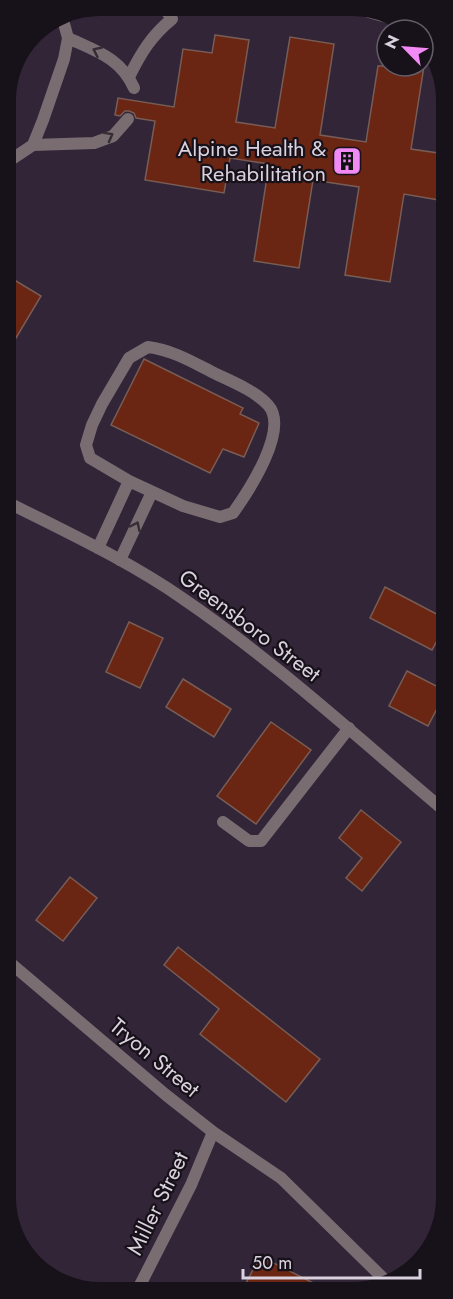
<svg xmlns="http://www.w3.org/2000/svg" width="453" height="1299" viewBox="0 0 453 1299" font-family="Jost,sans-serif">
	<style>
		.building { fill: #6a2513; stroke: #785d55; stroke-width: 1.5 }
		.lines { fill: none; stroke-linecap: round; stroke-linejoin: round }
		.lane { stroke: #796d72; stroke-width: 12 }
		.street { stroke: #796d72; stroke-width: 12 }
		.oneway { stroke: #342d34 }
		.labels { text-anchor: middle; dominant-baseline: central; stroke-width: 4.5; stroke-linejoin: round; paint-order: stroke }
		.poi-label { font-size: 22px; fill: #dad1de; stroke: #171119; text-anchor: end }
		.street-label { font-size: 22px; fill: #dad1de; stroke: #171119 }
	</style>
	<rect width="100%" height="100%" fill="#322538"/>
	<!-- building -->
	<path class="building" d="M215 35 249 40 236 122 275 128 290 37 334 44 320 135 366 142 378 66H424L411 149 445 154V201L404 194 390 282 345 275 359 187 313 180 299 268 254 261 269 164 230 158 224 193 145 180 155 121 136 118 134 113 129 111H125L120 116 115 115 118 98 174 107 183 49 212 53Z
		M6 275 41 296 7 353Z
		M144 359 243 408 240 414 259 423 244 457 223 449 210 473 111 425Z
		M385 587 446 619V624L432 650 370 618Z
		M129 622 163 638 140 688 106 672Z
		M407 671 446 691 428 726 389 706Z
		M183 679 231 709 214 737 166 707Z
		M271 722 311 750 256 824 217 796Z
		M361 810 401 842 362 891 346 878 362 858 339 838Z
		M70 877 97 898 63 941 36 920Z
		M178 947 320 1059 286 1102 200 1034 219 1009 164 965Z
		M260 1256 329 1291H242Z"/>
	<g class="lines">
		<!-- lane -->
		<path class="lane" d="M355 8 390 18
			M68 38C96 51 121 58 134 88
			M129 77C141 53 151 36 172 19L163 6
			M33 145 94 143 113 136 128 119
			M6 163 33 145 43 120 64 59 68 38 63 20
			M148 347C173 350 194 363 216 374 233 382 255 391 268 405 290 429 248 492 233 513L220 517 183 506 129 481 90 458 86 445 92 425 102 404 129 358Z
			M98 548 129 481
			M120 560 152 492
			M223 822 249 841H261L349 728
			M281 1178 387 1282"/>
		<!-- street -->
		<path class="street" d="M7 502C66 532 127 560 182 598 276 662 359 739 446 812
			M8 961 166 1095 213 1132 281 1178
			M137 1291 191 1185 213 1132"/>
	</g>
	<!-- one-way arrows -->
	<defs><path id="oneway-chevron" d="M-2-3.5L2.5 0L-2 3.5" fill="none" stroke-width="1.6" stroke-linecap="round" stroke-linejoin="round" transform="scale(1.5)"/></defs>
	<g class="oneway">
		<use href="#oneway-chevron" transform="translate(97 51) rotate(-155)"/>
		<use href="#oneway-chevron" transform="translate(109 136) rotate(-29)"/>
		<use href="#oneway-chevron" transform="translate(136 526) rotate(-65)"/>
	</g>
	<!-- icons -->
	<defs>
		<g id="building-square" transform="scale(1.5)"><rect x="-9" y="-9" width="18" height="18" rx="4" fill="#f18af4" stroke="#171119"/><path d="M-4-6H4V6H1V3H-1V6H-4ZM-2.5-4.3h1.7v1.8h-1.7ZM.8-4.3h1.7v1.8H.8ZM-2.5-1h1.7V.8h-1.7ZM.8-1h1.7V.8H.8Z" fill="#111"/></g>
	</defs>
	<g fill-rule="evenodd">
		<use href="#building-square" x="347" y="161"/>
	</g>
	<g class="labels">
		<!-- poi labels -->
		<g class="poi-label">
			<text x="326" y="148">Alpine Health &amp;<tspan x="326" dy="25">Rehabilitation</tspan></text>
		</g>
		<!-- street labels -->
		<g class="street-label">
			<text transform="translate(250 625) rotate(37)">Greensboro Street</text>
			<text transform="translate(155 1057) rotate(40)">Tryon Street</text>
			<text transform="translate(157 1203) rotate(-64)">Miller Street</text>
		</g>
	</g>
	<!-- crop -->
	<path d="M0 0H453V1299H0ZM100 16H352A84 84 0 0 1 436 100V1198A84 84 0 0 1 352 1282H100A84 84 0 0 1 16 1198V100A84 84 0 0 1 100 16Z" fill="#171119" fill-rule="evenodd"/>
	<!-- north arrow -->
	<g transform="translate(405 48) rotate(295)"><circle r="28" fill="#171119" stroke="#655e68" stroke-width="1.5"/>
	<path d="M0-4.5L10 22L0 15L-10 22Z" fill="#f18af4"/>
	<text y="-9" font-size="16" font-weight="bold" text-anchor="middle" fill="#dad1de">N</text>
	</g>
	<!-- scale -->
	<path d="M243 1269v9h177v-9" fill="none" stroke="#dad1de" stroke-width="3"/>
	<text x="252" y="1269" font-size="18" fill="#dad1de" stroke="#171119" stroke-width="4.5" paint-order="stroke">50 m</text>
</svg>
